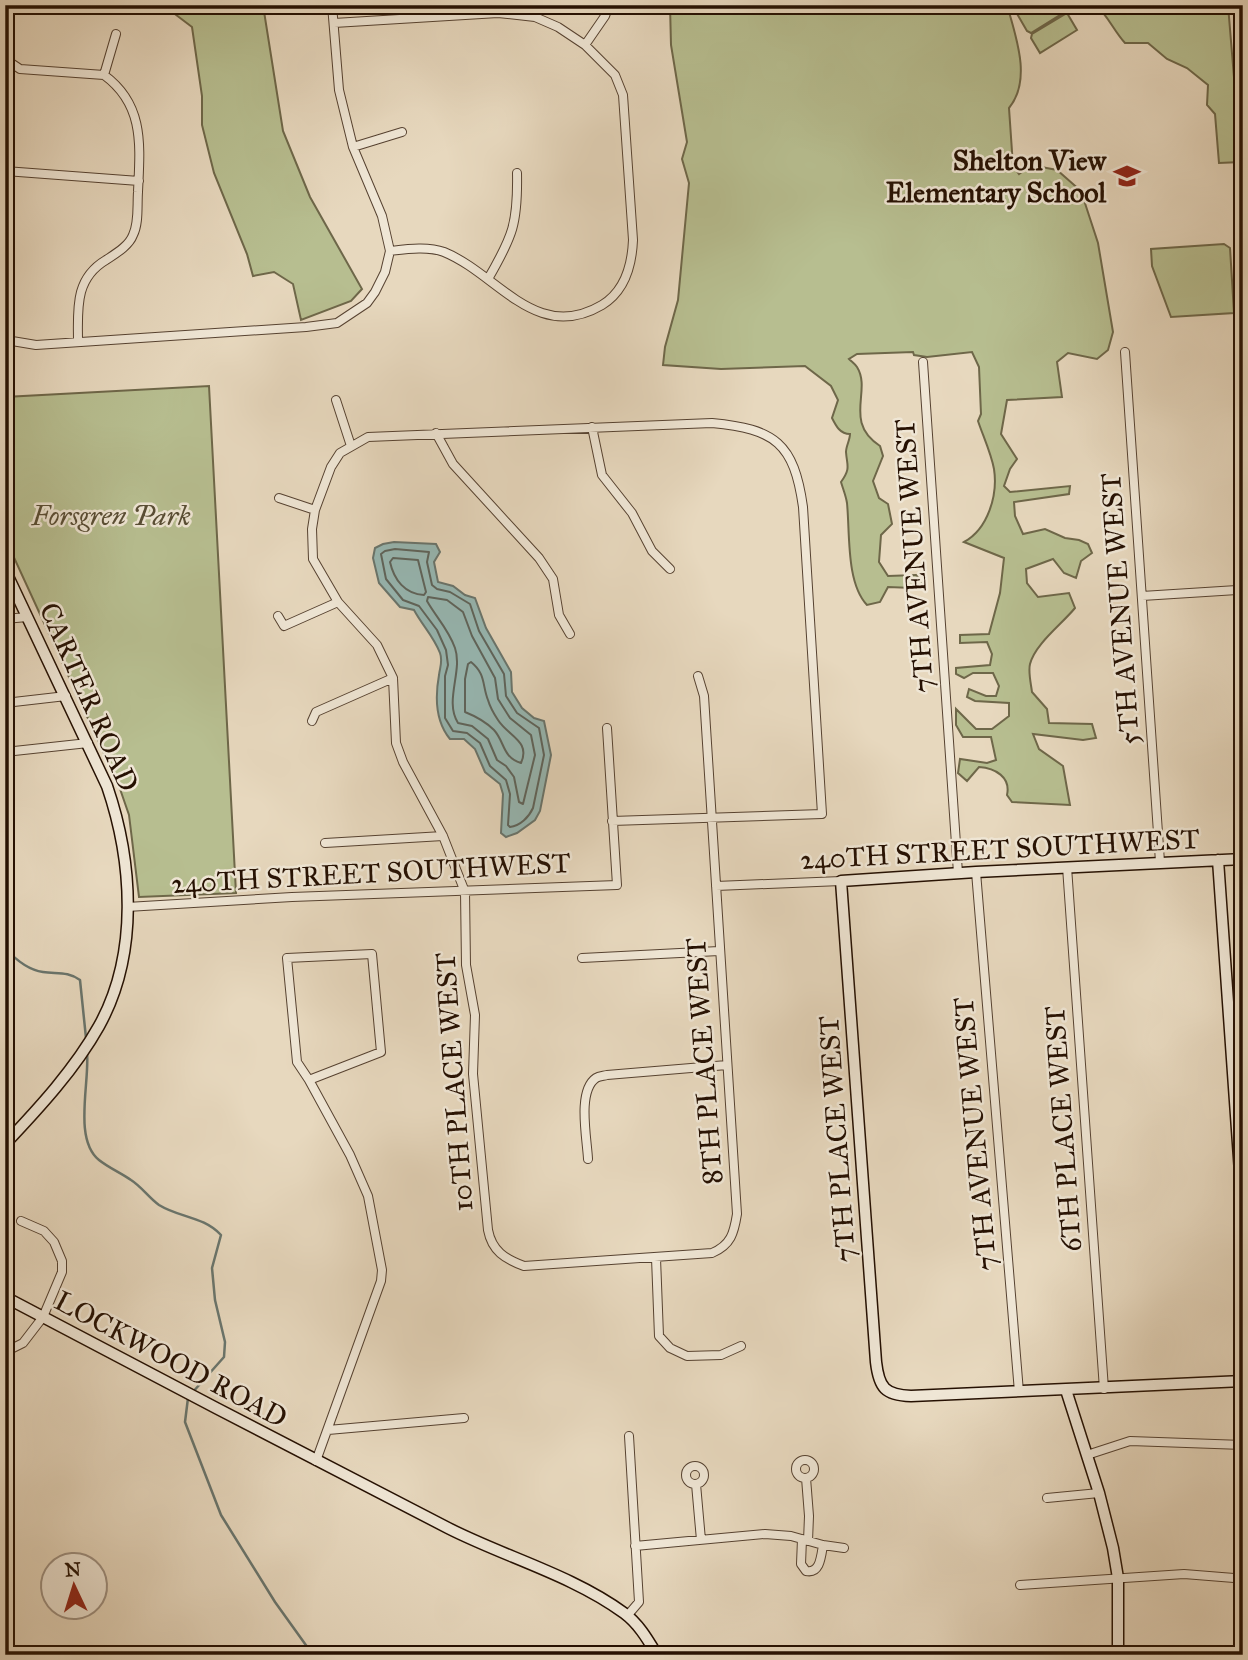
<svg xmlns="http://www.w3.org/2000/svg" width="1248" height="1660" viewBox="0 0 1248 1660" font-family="'IM FELL Great Primer',serif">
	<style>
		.green { fill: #b7be90; stroke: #6e6749; stroke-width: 2 }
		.water { fill: #97b9b5; stroke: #69756d; stroke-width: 2 }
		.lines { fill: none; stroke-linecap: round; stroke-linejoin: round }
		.shore { stroke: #5e645c; stroke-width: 2 }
		.stream { stroke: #69756d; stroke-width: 2.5 }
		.street-casing { stroke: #564231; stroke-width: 10 }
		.secondary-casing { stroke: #251002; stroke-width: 13 }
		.street { stroke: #efe6d5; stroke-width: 8 }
		.secondary { stroke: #efe6d5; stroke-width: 10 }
		.labels { text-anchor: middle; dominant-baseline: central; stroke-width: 5; stroke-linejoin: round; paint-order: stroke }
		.poi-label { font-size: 28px; font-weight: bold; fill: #251002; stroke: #efe6d5; text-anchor: end }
		.park-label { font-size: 28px; font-style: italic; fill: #584d34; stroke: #efe6d5 }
		.street-label { font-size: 28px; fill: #251002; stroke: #efe6d5 }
	</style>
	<rect width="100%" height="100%" fill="#e7d8be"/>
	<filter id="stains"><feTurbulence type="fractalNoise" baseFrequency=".00286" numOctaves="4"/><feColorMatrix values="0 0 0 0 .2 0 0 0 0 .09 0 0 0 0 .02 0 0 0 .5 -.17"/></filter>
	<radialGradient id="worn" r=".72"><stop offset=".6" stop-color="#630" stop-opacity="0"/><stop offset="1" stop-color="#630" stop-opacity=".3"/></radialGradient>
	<!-- green -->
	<path class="green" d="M163 5H263L283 131 310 197 362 289 351 301 301 320 293 284 274 272 253 276 247 254 214 173 202 125V96L192 27Z
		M670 5H1007C1016 37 1032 80 1009 108L1013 166 1019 174 1031 165 1057 170 1081 191 1098 243 1113 332 1108 350 1097 359 1068 353 1057 362 1062 397 1007 400 1001 434 1017 459 1010 469 1004 486 1010 492 1070 486 1069 494 1014 502 1015 516 1023 534 1045 529 1065 538 1079 540 1088 544 1092 553 1081 561 1076 578 1064 573 1053 559 1026 569 1027 583 1038 597 1069 593 1075 608C1062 624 1035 644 1030 664 1028 672 1031 684 1032 692L1047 709 1049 723 1092 724 1096 738 1083 740 1033 734 1039 749 1063 766 1070 805 1012 802 1007 795C1011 777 995 768 979 767L967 781 958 773 960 759 987 763 996 760 991 737H963L956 725V709L976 729H992L1009 716V703L975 701 967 697 969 689 986 696H996L999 686 993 673H973L964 678 956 674V668L990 665 992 654 987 642 960 643V635L989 634 1000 593 1004 558 964 542C988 529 998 495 994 469 991 453 983 436 978 421L981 414 979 367 972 352 927 357 914 355 913 352 857 354 849 359C852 362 855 364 857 367 872 391 843 422 880 446L883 456 873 481 879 498 888 504 892 524 881 535 879 562 888 576 916 575 923 583 913 588 888 587 880 602 867 605C846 583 850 533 847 503 846 496 843 489 841 482 851 468 847 466 846 452 846 446 850 440 850 434 840 434 836 426 832 418L838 400 831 386 805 366 721 369 663 365 665 347 678 300 689 183 682 159 687 142 671 45Z
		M1012 5H1076L1031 33 1027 31Z
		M1096 5H1228L1241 162 1219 163 1215 114 1207 105 1208 85 1187 68 1167 59 1148 43H1125C1114 31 1108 16 1096 5Z
		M1067 13 1077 30 1040 53 1031 38 1032 34Z
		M1224 244 1230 248 1234 313 1171 317 1152 266 1151 249Z
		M209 386 236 893 139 897 129 815 119 786 5 538V397Z"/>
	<!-- water -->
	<path class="water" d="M394 542 436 544 440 552 434 562 438 582 453 586 465 595 475 598 486 628 511 672 512 692 522 708 534 718 544 721 551 755 540 811 535 820 517 833 506 837 501 833 503 794 500 784 485 772 475 749 464 739H450C436 722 435 697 439 675 440 667 443 661 440 653 434 637 422 625 414 610L400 607 379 583 373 558 375 548 383 544Z"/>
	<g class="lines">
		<!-- shore -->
		<path class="shore" d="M395 549 429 552 427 562 432 585 437 589 450 592 470 604 479 631 504 674 506 696 517 713 539 728 544 755 533 808C529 817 520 826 510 827L508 825 510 794 506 780 490 766 480 743 467 733 453 731 445 718V676L448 665 446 650 437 630 419 606 403 600 386 579 381 554 385 551Z
			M393 558 418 560 426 592 424 595C405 594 394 580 390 562Z
			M428 597 447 600 463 612 472 636 495 678 498 699 510 718 531 735 535 755 523 804 519 802 514 777 506 766 497 760 488 739 472 726 458 723C444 701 463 671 455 648 449 630 436 617 427 601Z
			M471 662C486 674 482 685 488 700 490 707 494 714 498 720 508 736 531 741 521 763 502 757 505 742 494 730 485 721 475 716 465 712V679L468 664Z"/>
		<!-- stream -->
		<path class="stream" d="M5 948C15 959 28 970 43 972 57 974 68 971 80 980L86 1038
			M87 1052C90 1082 73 1139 99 1160 109 1168 121 1173 131 1180 142 1187 149 1198 159 1205 180 1218 203 1216 221 1235L212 1268 215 1300 225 1342 224 1357 192 1393
			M188 1398 185 1422 221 1515 275 1602 313 1655"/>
		<!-- street casing -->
		<g class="street-casing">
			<path id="street" d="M334 23 498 13 535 17 558 27 585 45 615 75 623 95 633 240C632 264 625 291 602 305 536 344 498 274 444 252 428 246 407 249 390 251
				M585 45 605 16 609 5
				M5 59 20 69 104 75
				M104 75 116 34
				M353 147 402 132
				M1242 157H1243
				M5 171 139 181
				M488 279C513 236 518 223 517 173
				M5 338 12 341 36 345 306 327 337 323 367 303 375 292 385 272 390 251 382 216 353 147 339 90 332 5
				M78 342C78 310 74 279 106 260 115 254 129 246 133 235 139 223 137 206 138 192 140 146 145 105 104 75
				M1125 352 1160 862
				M923 362 958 873
				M336 400 351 446
				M592 427 602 475 632 513 652 551 670 569
				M436 433 453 464 539 558 553 579 559 615 570 634
				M279 498 315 510
				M1142 596 1237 590
				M278 616 284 626 338 602
				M5 619 27 617
				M5 703 66 696
				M312 721 316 712 393 678
				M5 752 88 743
				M612 821 822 814 803 507C794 443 775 429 712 423L368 437 340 453 331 467 315 510 312 529 313 559 338 602 377 645 393 678 396 743 403 762 443 836 465 892 466 965 475 1015 473 1074 488 1230C492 1251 505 1259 524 1266L712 1253C731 1245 734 1233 737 1214L704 696 698 676
				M325 843 443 836
				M1067 867 1104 1389
				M976 872 1019 1392
				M716 886 841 881
				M127 907 292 897 617 885 607 728
				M372 954 381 1052 309 1080 297 1062 287 958Z
				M582 958 719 951
				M309 1080 350 1155 368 1196 382 1270 381 1281 316 1461
				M588 1159C587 1138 577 1091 596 1078 599 1076 603 1076 607 1075L727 1065
				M656 1258 659 1336 670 1348 687 1356 721 1355 741 1346
				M5 1352 23 1343 43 1317 62 1272V1261L54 1242 44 1231 21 1221
				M328 1430 464 1418
				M1087 1455 1130 1441 1243 1445
				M796 1469a9 9 0 1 1 18 0a9 9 0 1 1-18 0Z
				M686 1475a9 9 0 1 1 18 0a9 9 0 1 1-18 0Z
				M806 1478 809 1516 808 1541
				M696 1484 701 1540
				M1047 1498 1099 1493
				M802 1539 801 1564 806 1571C820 1574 821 1557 823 1545
				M635 1546 765 1534 791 1536 823 1545 844 1548
				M1020 1585 1184 1574 1234 1578 1243 1576
				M627 1616 639 1602 629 1436"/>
		</g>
		<!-- secondary casing -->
		<g class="secondary-casing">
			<path id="secondary" d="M5 570 107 786C133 862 139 954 99 1026 75 1069 39 1108 5 1144
				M1243 859 976 872 841 881 876 1362C879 1388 885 1395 911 1396L1243 1381
				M1218 860 1243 1215
				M5 1297C152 1375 300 1452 448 1528 505 1557 572 1575 624 1613 639 1624 648 1640 657 1655
				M1066 1390 1099 1493 1113 1548 1118 1578V1655"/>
		</g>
		<!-- street -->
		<use href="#street" class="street"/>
		<!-- secondary -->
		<use href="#secondary" class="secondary"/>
	</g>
	<!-- icons -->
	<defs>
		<g id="school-bare" transform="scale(2.1)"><path d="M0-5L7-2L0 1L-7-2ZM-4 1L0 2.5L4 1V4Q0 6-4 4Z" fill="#8f2418" stroke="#efe6d5" stroke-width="2.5" paint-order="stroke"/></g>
	</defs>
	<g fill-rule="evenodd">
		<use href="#school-bare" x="1127" y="176"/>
	</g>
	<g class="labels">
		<!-- poi labels -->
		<g class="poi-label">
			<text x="1106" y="160">Shelton View<tspan x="1106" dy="32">Elementary School</tspan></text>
		</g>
		<!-- park labels -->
		<g class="park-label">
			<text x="111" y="515">Forsgren Park</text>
		</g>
		<!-- street labels -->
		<g class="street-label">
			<text transform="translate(914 556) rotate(-94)">7TH AVENUE WEST</text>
			<text transform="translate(1120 609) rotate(-94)">5TH AVENUE WEST</text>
			<text transform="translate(89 697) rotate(66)">CARTER ROAD</text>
			<text transform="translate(1000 849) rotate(-3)">240TH STREET SOUTHWEST</text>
			<text transform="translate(371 873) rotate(-3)">240TH STREET SOUTHWEST</text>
			<text transform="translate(704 1061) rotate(-94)">8TH PLACE WEST</text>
			<text transform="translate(454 1082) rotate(-94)">10TH PLACE WEST</text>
			<text transform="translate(1063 1129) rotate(-94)">6TH PLACE WEST</text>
			<text transform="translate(975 1134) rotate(-95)">7TH AVENUE WEST</text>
			<text transform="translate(837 1139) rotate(-94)">7TH PLACE WEST</text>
			<text transform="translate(171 1359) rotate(28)">LOCKWOOD ROAD</text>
		</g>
	</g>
	<!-- margin -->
	<rect width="1248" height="1660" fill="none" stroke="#e7d8be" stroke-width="28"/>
	<rect x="7" y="7" width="1234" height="1646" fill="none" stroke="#251002" stroke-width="3.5"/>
	<rect x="14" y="14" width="1220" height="1632" fill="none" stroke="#251002" stroke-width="2"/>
	<!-- north arrow -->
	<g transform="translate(74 1586) rotate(356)"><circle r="33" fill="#efe6d5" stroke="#9e9081" stroke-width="2"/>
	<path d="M0-5L12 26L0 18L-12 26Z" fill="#8f2418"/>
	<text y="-10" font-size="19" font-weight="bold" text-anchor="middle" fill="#251002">N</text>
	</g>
	<rect width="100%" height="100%" filter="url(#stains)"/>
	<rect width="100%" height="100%" fill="url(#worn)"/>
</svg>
